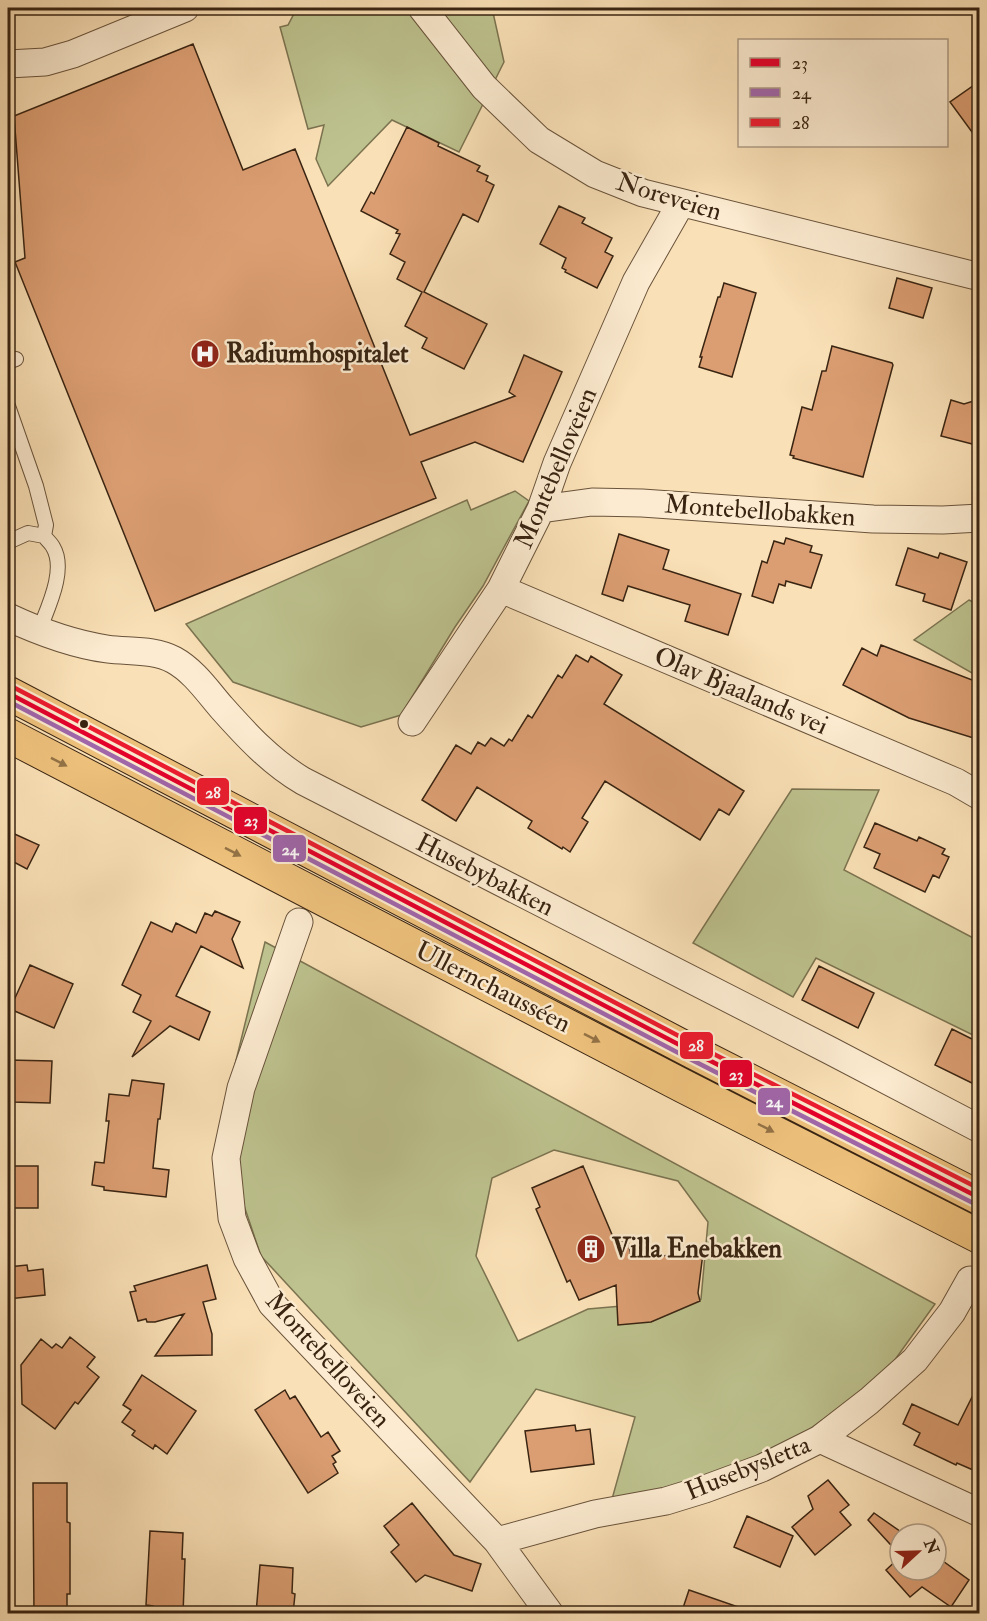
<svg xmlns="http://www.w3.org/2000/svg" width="987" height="1621" viewBox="0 0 987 1621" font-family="'IM FELL Double Pica',serif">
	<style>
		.green { fill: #bdc28e; stroke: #7b7350; stroke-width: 1.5; fill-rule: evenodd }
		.building { fill: #db9e72; stroke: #392412; stroke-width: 1.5 }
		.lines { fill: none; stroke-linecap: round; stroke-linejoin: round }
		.service-casing { stroke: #69533b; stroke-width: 16 }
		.minor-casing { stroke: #69533b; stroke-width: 29 }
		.trunk-casing { stroke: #392412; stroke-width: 35 }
		.service { stroke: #fcebd0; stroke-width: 14 }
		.minor { stroke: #fcebd0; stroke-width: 27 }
		.trunk { stroke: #edc07b; stroke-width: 33 }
		.bus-1-casing { stroke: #fcebd0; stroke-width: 9 }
		.bus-2-casing { stroke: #fcebd0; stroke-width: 9 }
		.bus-3-casing { stroke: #fcebd0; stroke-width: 9 }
		.bus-1 { stroke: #e4002b; stroke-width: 4.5 }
		.bus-2 { stroke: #a066aa; stroke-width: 4.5 }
		.bus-3 { stroke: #ed1b2f; stroke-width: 4.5 }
		.oneway { fill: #937246 }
		.bus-dot { fill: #392412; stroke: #fcebd0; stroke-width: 2 }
		.labels { text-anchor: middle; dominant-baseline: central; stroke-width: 5; stroke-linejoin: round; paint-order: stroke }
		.street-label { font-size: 26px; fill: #392412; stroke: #fcebd0 }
		.poi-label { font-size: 26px; font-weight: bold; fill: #392412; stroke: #fcebd0; text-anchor: start }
		.line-badge { stroke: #fcebd0; stroke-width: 2 }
		.badge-label { font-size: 16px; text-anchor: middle; font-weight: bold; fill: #fff }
	</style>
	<rect width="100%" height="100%" fill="#fae0b6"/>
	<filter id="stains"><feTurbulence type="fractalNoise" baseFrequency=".00333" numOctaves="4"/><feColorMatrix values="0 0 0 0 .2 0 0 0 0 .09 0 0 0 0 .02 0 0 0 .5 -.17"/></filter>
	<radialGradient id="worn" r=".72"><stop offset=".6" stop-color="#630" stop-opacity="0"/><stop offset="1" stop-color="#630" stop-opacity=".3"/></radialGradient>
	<!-- green -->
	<path class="green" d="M297 8H492L504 62 459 152 392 120 328 186 316 159 324 125 308 129 280 27 288 25Z
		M515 491 529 501 483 586 455 627 401 715 361 727 233 682 186 624 467 500 471 510Z
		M969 600 979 605V677L914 640Z
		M792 789 879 790 844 870 979 941V1038L816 958 793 997 693 943Z
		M265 942 935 1304 884 1375 781 1450 684 1490 612 1499 635 1417 536 1389 470 1482 261 1256 231 1167 229 1089ZM554 1150 678 1181 708 1222 701 1299 588 1309 518 1341 476 1256 492 1178Z"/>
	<!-- building -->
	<path class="building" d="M193 44 243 170 295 149 410 435 515 396 509 392 524 355 562 372 523 462 475 442 421 462 436 498 155 611 15 262 25 258 14 116Z
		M980 81V143L950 102Z
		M407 127 439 143 438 146 480 166 477 171 488 176 486 181 494 185 478 222 463 214 424 292 487 324 464 369 422 348 427 338 405 326 422 292 397 279 405 262 390 254 400 234 396 233 398 230 361 211 371 192 374 194Z
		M559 206 585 218 582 223 612 238 605 252 613 256 597 288 565 272 566 270 562 268 566 258 540 244Z
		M897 278 932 288 923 318 889 308Z
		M724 283 756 293 732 377 699 367 702 357H700L718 297H720Z
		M832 346 892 363 893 365 863 477 793 458 794 456 790 455 802 407 812 410 822 371H826Z
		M980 399V446L941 436 951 400 964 404Z
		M619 534 669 550 663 569 741 594 728 635 685 621 690 605 628 586 623 601 602 594Z
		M786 538 812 546 810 552 822 555 811 588 786 581 785 586 779 584 773 603 752 596 762 561 767 563 774 541 784 544Z
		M908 548 938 558 940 553 967 562 951 610 923 601 925 594 896 585Z
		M881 645 980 683V740L909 718 843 685 862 648 877 656Z
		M576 655 588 662 591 656 622 675 604 704 744 791 729 815 719 809 700 840 605 781 582 818 588 822 570 852 563 847 562 849 528 828 532 821 477 787 456 821 422 800 456 745 471 754 478 742 485 746 491 738 504 746 509 739 512 741 528 715 532 718 558 675 562 678Z
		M875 823 917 841 919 837 945 849 942 854 949 857 939 878 933 875 925 892 874 868 880 854 864 847Z
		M8 831 39 845 27 869 8 859Z
		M215 911 240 922 232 939 243 968 201 946 176 996 210 1012 199 1040 170 1026 132 1057 151 1021 133 1012 141 995 122 985 151 922 172 932 176 923 196 933 205 913 212 916Z
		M30 965 73 984 54 1028 10 1009Z
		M819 966 874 993 858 1028 802 1000Z
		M952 1029 980 1043V1087L935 1065Z
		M8 1060 52 1061 50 1103 12 1102 13 1080H8Z
		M132 1080 164 1084 160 1119H158L153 1168 169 1170 166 1197 104 1190V1187L92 1185 95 1162 104 1163 109 1121H106L109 1094 129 1096Z
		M8 1166H38V1208H8Z
		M583 1166 616 1244 628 1240 631 1258 703 1253 698 1293 700 1301 651 1322 618 1325 616 1285 579 1300 570 1280 567 1282 536 1209 540 1207 532 1188Z
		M27 1265 28 1271 43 1269 45 1295 8 1299V1267Z
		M207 1265 216 1299 203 1302 212 1334V1355L155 1356 184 1314 155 1322H147L146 1319 138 1321 130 1292 136 1291 134 1286Z
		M70 1337 95 1357 87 1367 99 1377 78 1404 75 1402 55 1429 22 1404 21 1365 41 1339 52 1348 56 1344 62 1348Z
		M142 1375 196 1411 167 1454 155 1445 153 1449 132 1435 135 1431 122 1422 131 1410 123 1405Z
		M980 1381V1473L957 1463 956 1465 914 1445 920 1433 903 1424 912 1404 958 1425Z
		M285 1390 290 1399 295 1396 321 1437 328 1432 340 1451 332 1456 336 1462 333 1464 338 1473 308 1493 255 1410Z
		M575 1425 576 1431 590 1429 594 1464 531 1472 525 1431Z
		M828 1480 849 1505 840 1512 851 1525 815 1555 792 1527 813 1509 808 1496Z
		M33 1483H67V1522L70 1523V1594H67V1614H34Z
		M412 1503 454 1555 481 1564 472 1591 425 1575 416 1582 391 1552 399 1545 384 1526Z
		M874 1513 904 1534H900V1555L868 1520Z
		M747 1516 793 1536 780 1567 734 1547Z
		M150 1531 183 1533 182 1559H185L183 1614H153V1606L146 1605Z
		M936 1556 969 1580 951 1607 922 1587 910 1597 886 1570 900 1557V1570H936Z
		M260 1565 293 1568 292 1593 295 1594 293 1614H256Z
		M689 1590 747 1610V1614H681Z"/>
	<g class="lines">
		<!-- service casing -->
		<g class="service-casing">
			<path id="service" d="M8 362 16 359
				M8 406 36 486 46 525 44 536
				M8 542 28 533 44 536C47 540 51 543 53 547 67 570 47 609 39 631"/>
		</g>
		<!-- minor casing -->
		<g class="minor-casing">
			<path id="minor" d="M422 8 484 87 539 140 595 174 643 193 980 277
				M8 64 45 62 73 54 185 8
				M541 509 592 502 642 503 873 519 943 520 980 518
				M501 589 956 782 980 796
				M8 617C40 632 72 644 107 649 129 652 154 649 174 660 194 671 208 692 222 708 247 736 271 762 303 781L829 1050 980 1129
				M412 722 501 589 541 509 557 463 636 282 681 203
				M299 922 241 1088 226 1158 232 1218 247 1258 272 1304 497 1541 550 1614
				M820 1439 980 1513
				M497 1541 595 1514 666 1501 705 1489 762 1468 820 1439 869 1401 915 1360 952 1312 970 1280"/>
		</g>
		<!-- trunk casing -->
		<g class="trunk-casing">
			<path id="trunk" d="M8 693 693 1052 980 1198
				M8 735 683 1086 980 1237"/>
		</g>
		<!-- service -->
		<use href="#service" class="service"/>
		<!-- minor -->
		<use href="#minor" class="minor"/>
		<!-- trunk -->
		<use href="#trunk" class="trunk"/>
		<!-- bus-1 casing -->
		<g class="bus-1-casing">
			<path id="bus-1" d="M8 693 693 1052 980 1198"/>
		</g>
		<!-- bus-2 casing -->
		<g class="bus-2-casing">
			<path id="bus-2" d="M8 701 690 1059 977 1205"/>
		</g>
		<!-- bus-3 casing -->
		<g class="bus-3-casing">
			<path id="bus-3" d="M11 686 696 1045 980 1189"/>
		</g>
		<!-- bus-1 -->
		<use href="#bus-1" class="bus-1"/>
		<!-- bus-2 -->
		<use href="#bus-2" class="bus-2"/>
		<!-- bus-3 -->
		<use href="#bus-3" class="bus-3"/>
	</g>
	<!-- one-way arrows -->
	<defs><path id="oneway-solid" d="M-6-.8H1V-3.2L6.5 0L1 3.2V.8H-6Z" transform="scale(1.5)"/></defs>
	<g class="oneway">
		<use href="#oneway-solid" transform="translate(59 762) rotate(27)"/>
		<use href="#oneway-solid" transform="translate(233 852) rotate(27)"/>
		<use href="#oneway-solid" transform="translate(592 1038) rotate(27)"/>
		<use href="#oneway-solid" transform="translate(766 1128) rotate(27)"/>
	</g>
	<!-- icons -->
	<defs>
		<g id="hospital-disc" transform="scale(1.5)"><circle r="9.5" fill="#8f2418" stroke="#fcebd0"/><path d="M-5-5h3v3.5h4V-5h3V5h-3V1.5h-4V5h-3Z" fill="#fff"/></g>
		<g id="building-disc" transform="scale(1.5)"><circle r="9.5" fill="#8f2418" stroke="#fcebd0"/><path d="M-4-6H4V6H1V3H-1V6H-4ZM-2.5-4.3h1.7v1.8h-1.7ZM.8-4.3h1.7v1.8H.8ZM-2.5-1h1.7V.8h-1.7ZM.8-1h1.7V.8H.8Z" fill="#fff"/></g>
	</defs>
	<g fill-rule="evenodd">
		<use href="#hospital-disc" x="205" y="354"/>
		<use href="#building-disc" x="591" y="1249"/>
	</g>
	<!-- markers -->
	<circle class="bus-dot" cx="84" cy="724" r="5"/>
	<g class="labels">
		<!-- street labels -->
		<g class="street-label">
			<text transform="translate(669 197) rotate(17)">Noreveien</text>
			<text transform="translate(556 468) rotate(-67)">Montebelloveien</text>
			<text transform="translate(760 511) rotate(4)">Montebellobakken</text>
			<text transform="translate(741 691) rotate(23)">Olav Bjaalands vei</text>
			<text transform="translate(485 875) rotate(27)">Husebybakken</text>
			<text transform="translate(493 987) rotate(27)">Ullernchausséen</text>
			<text transform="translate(328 1360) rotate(48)">Montebelloveien</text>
			<text transform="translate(748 1468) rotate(-22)">Husebysletta</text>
		</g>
		<!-- poi labels -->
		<g class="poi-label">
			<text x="226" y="354">Radiumhospitalet</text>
			<text x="612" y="1249">Villa Enebakken</text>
		</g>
	</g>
	<g class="line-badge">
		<rect x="196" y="777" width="34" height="29" rx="6" fill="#ed1b2f"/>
		<rect x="233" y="806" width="35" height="29" rx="6" fill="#e4002b"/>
		<rect x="272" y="834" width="35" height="29" rx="6" fill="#a066aa"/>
		<rect x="679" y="1031" width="35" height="29" rx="6" fill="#ed1b2f"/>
		<rect x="719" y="1059" width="34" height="29" rx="6" fill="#e4002b"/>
		<rect x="757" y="1087" width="34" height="29" rx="6" fill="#a066aa"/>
	</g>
	<g class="badge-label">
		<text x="213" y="798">28</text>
		<text x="251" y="826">23</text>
		<text x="290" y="855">24</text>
		<text x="696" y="1051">28</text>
		<text x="736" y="1080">23</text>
		<text x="774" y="1107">24</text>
	</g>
	<!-- margin -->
	<rect width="987" height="1621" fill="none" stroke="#fae0b6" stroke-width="30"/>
	<rect x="9" y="9" width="969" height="1603" fill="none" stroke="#392412" stroke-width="3"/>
	<rect x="15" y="15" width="957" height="1591" fill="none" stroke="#392412" stroke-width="1.5"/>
	<!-- legend -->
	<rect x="738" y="39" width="210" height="108" fill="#fcebd0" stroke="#ae9b84" stroke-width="1.5"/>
	<rect x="750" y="58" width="30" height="9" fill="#e4002b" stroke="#ae9b84" stroke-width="1.5"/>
	<text x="792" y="69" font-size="18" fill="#392412">23</text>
	<rect x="750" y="88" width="30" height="9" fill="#a066aa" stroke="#ae9b84" stroke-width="1.5"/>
	<text x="792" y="99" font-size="18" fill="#392412">24</text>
	<rect x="750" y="118" width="30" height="9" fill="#ed1b2f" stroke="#ae9b84" stroke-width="1.5"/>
	<text x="792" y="129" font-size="18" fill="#392412">28</text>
	<!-- north arrow -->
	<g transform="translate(918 1552) rotate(68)"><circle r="28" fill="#fcebd0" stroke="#ae9b84" stroke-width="1.5"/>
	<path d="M0-4.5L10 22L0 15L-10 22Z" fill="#8f2418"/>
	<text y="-9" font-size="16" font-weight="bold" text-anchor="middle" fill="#392412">N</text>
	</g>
	<rect width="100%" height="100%" filter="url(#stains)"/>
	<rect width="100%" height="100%" fill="url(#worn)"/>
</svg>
